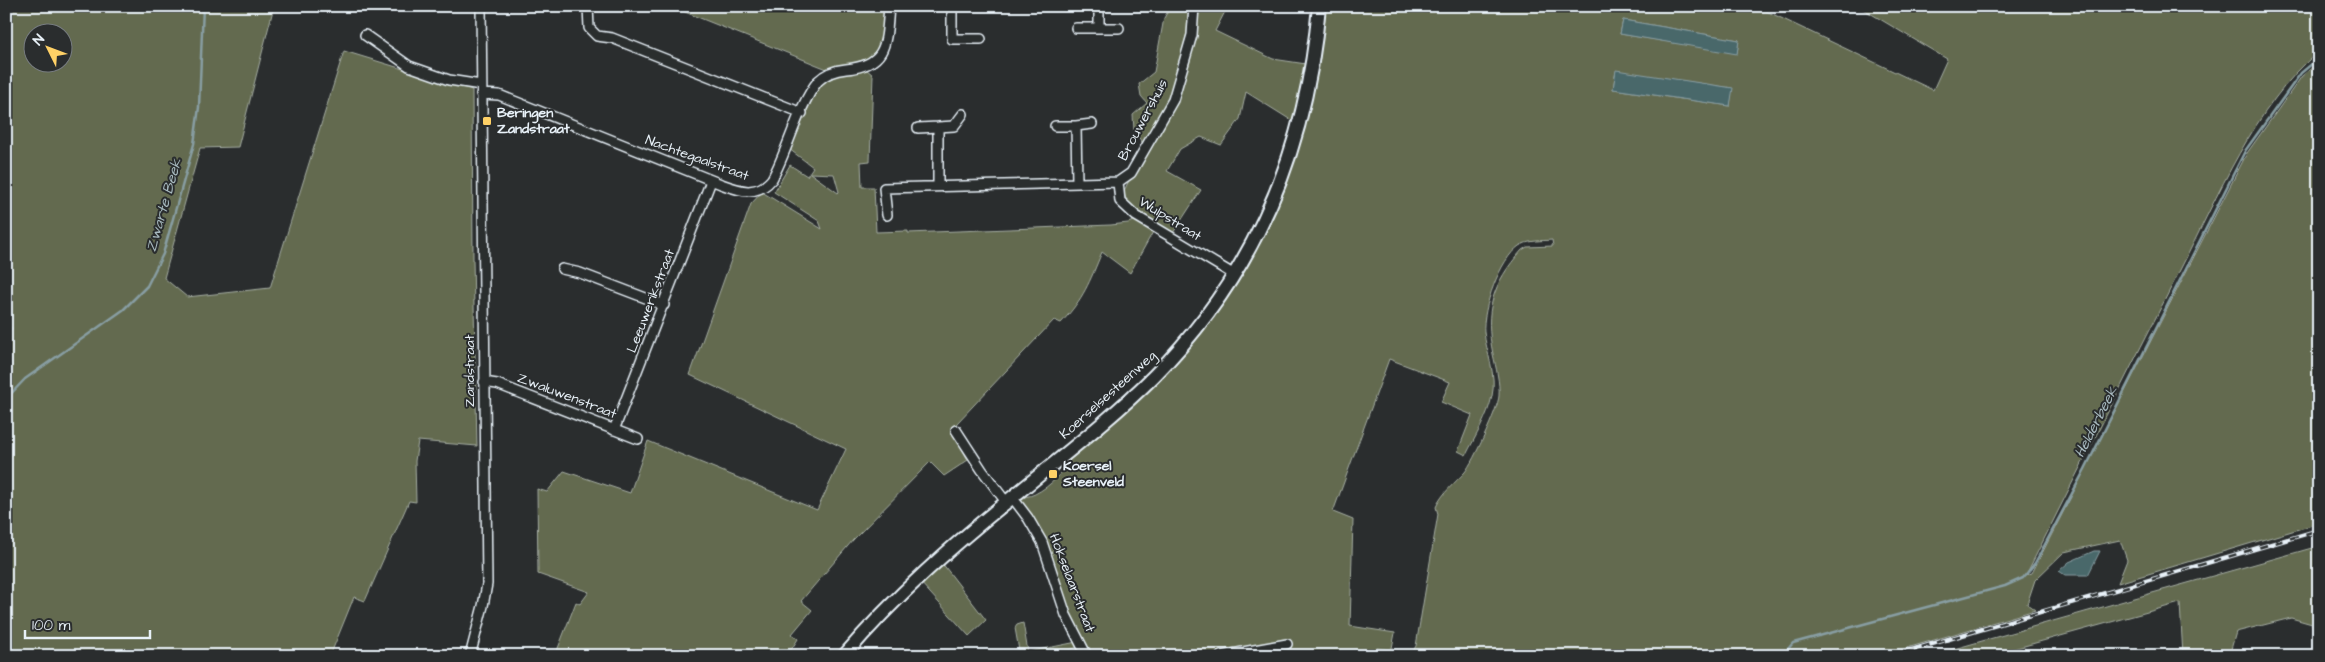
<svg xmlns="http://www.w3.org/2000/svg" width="2325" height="662" viewBox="0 0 2325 662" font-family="'Architects Daughter',sans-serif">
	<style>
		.green { fill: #636a4f; stroke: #a6aea4; fill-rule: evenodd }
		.water { fill: #48676b; stroke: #889ea3 }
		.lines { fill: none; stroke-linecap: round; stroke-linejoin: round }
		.stream { stroke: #889ea3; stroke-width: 2.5 }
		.street-casing { stroke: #e8f1f8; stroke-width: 12 }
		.secondary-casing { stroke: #e8f1f8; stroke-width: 16 }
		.street { stroke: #2a2d2e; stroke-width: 9 }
		.secondary { stroke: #2a2d2e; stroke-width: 12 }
		.rail-casing { stroke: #e8f1f8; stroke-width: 4.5 }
		.rail { stroke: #2a2d2e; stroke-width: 2.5; stroke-dasharray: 8; stroke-linecap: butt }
		.poi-dot { fill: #ffd166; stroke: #2a2d2e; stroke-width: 2 }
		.labels { text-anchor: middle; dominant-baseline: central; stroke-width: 4; stroke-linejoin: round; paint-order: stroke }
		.poi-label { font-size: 14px; font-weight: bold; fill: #e8f1f8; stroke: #2a2d2e; text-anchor: start }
		.street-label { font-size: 14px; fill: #e8f1f8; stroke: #2a2d2e }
		.water-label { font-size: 15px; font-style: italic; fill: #a8bac0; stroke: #2a2d2e }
	</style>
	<rect width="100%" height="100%" fill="#2a2d2e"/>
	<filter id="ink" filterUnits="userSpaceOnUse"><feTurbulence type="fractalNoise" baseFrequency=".02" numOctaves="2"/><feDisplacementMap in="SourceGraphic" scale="10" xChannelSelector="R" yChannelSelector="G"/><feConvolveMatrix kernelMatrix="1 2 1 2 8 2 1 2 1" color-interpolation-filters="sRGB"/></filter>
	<g filter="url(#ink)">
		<!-- green -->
		<path class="green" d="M6 6H274L238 147 200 148 164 278 187 297 270 288 344 51 472 90 473 260 477 446 418 441 415 461 416 502 409 501 365 601 354 597 330 656H6V340L12 328 6 325ZM32 32H62V62H32Z
			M670 6H884L883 39 876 55 861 63 827 69Z
			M1171 6H1189C1188 38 1181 71 1168 100 1162 115 1152 130 1143 144L1134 130 1133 115 1147 103 1141 96 1139 84 1154 72 1164 18Z
			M1198 6H1228L1215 31 1273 59 1306 64 1294 122 1246 92 1240 119 1221 145 1201 137 1180 149 1167 171 1201 190 1173 233C1158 224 1125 210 1124 192 1129 176 1143 161 1152 147 1177 103 1196 57 1198 6Z
			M1325 6H1762V9L1933 90 1947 59 1858 6H2319V51C2254 106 2218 196 2180 270 2128 372 2077 473 2026 575L2032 573 2247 153 2302 76 2319 62V523L2118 583 2127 560 2120 540 2064 552 2035 580 2027 604 2035 610 1880 656H1410L1416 646 1438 514 1436 507C1442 493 1455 483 1465 472 1473 462 1498 409 1499 396 1500 382 1496 368 1493 354 1484 311 1492 284 1522 250L1527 247 1553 246 1552 240C1542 241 1528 240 1519 246 1500 259 1482 309 1484 332 1486 352 1497 375 1492 396 1488 416 1475 437 1466 455L1458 451 1472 415 1441 402 1450 382 1389 359 1333 512 1353 520 1350 626 1395 633 1392 648 1389 650 1377 648V656H1239L1243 649 1204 656H1091L1069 612 1052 558 1040 529 1020 499C1024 496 1029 497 1035 494 1051 486 1064 472 1072 456 1097 435 1123 415 1147 392 1260 285 1311 160 1325 6ZM1623 20 1739 40 1737 53 1620 34ZM1616 71 1732 88 1730 106 1613 89Z
			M866 69 873 75 870 161 861 162 862 187H874L876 232 908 231V233L1111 225 1128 223 1136 220 1154 230 1130 273 1102 252C1089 283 1084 298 1061 323L1054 320 957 423 952 431 968 460 944 476 930 462 853 540 801 601 812 610 792 634 798 639 787 656H555L576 602 580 604 589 592 538 574 537 489 547 492 564 471 630 493 648 441 817 510 846 449 690 375 751 204 762 192 822 229 819 221 774 192 790 165 807 176 813 167 789 149 819 85 833 74ZM810 173 834 174 839 192 838 193Z
			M2319 546V626L2291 618 2236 632 2229 656H2183L2180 603 1988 656H1929Z
			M942 563 986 620 969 636 920 582Z
			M1023 623 1028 652 1077 642 1079 647 1047 656H1020L1015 628 1017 625Z"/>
		<!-- water -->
		<path class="water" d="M1623 20 1739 40 1737 54 1620 34Z
			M1616 70 1733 88 1730 106 1613 89Z
			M2094 551H2100L2088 575H2065L2059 571 2069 562Z"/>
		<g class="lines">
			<!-- stream -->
			<path class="stream" d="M6 399 25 379 123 310 147 286 163 254 194 144 199 107 203 6
				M1782 656 1793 643 2005 586 2023 578 2035 563 2085 469 2245 151 2301 73 2319 58"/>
			<!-- street casing -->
			<g class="street-casing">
				<path id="street" d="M588 6 589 28 597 36 612 38 802 113
					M952 6V39H981
					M1099 27V6
					M1076 28H1119
					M365 35 409 66 449 80 481 85
					M481 94 499 95 721 184C740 191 757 197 772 179 788 150 798 106 818 81 826 73 835 70 846 69 888 65 886 43 889 6
					M1055 126H1076L1077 183
					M1076 126 1092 124
					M938 127 954 126 963 114
					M918 128 938 127V186
					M1118 182 1131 173 1173 100 1192 35 1194 6
					M887 215 884 188 1118 182 1120 201 1136 216 1233 274
					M562 269 580 273 664 305
					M484 382 497 384 638 439
					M614 430 711 181
					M956 430 982 470 1006 502
					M1012 497 1028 518 1042 542 1066 615 1087 656
					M470 656 483 606 487 584 481 6
					M1221 656 1287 644"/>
			</g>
			<!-- secondary casing -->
			<g class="secondary-casing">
				<path id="secondary" d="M844 656C895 596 953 545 1014 496 1061 457 1111 419 1154 376 1255 274 1307 149 1319 6"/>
			</g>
			<!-- street -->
			<use href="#street" class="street"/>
			<!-- secondary -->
			<use href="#secondary" class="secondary"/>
			<!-- rail casing -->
			<g class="rail-casing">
				<path id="rail" d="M1891 656 2319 530"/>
			</g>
			<!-- rail -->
			<use href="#rail" class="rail"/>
		</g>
	</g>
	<!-- markers -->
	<g class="poi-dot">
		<rect x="482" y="116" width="10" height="10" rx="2.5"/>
		<rect x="1048" y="469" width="10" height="10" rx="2.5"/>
	</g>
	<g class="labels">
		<!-- poi labels -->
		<g class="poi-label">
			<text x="497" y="113">Beringen<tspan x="497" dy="16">Zandstraat</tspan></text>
			<text x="1063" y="466">Koersel<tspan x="1063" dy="16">Steenveld</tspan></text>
		</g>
		<!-- street labels -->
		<g class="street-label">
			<text transform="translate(1143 120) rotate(-62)">Brouwershuis</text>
			<text transform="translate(697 158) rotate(20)">Nachtegaalstraat</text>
			<text transform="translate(1170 219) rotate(32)">Wulpstraat</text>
			<text transform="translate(651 301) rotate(-69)">Leeuwerikstraat</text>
			<text transform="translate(470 371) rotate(-90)">Zandstraat</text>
			<text transform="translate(1108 395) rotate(-42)">Koerselsesteenweg</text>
			<text transform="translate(567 396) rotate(21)">Zwaluwenstraat</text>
			<text transform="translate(1072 583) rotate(69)">Hokselaarstraat</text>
		</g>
		<!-- water labels -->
		<g class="water-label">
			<text transform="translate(164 205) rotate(-74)">Zwarte Beek</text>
			<text transform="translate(2096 422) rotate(-63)">Helderbeek</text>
		</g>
	</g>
	<!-- margin -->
	<rect width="2325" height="662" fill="none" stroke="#2a2d2e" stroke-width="25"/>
	<rect x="12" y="12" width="2300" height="637" fill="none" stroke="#e8f1f8" stroke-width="2" filter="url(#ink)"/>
	<!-- north arrow -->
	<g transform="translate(48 48) rotate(312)"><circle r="24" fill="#2a2d2e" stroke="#767b7f"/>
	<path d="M0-4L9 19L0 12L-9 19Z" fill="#ffd166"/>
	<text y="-8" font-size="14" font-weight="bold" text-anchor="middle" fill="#e8f1f8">N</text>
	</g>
	<!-- scale -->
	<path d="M25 630v8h125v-8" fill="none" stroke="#e8f1f8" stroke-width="2.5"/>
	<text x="32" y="630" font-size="15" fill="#e8f1f8" stroke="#2a2d2e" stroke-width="4" paint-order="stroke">100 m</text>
</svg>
